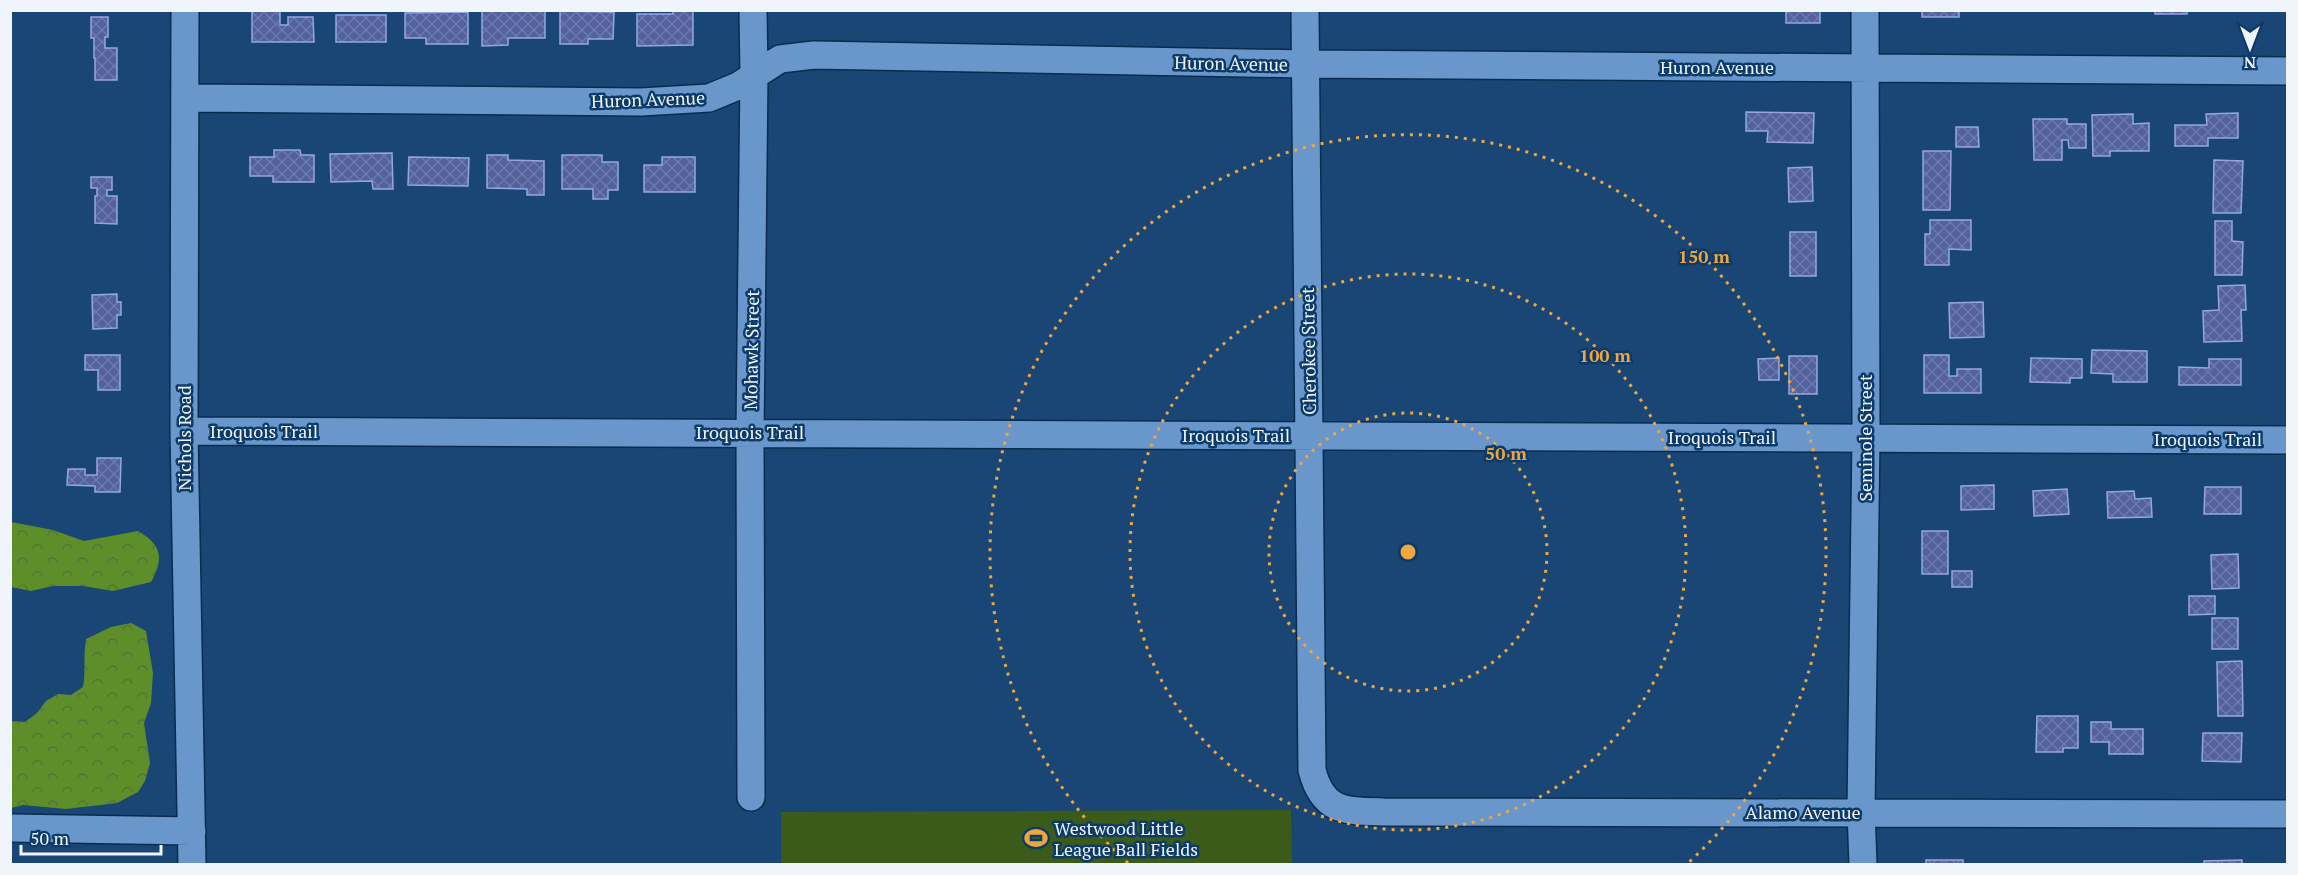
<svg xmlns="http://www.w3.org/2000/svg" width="2298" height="875" viewBox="0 0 2298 875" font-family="'PT Serif',serif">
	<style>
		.forest { fill: url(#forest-crowns) }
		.pitch { fill: #3b5b1a }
		.building { fill: url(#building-cross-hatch); stroke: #94a6e4; stroke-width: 1.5 }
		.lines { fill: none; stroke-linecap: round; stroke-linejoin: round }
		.minor-casing { stroke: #092c4f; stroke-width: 30 }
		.minor { stroke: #6997cc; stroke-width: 27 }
		.ring { fill: none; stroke: #f0a63e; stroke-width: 3; stroke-dasharray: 3 6 }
		.labels { text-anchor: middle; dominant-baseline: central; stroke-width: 5; stroke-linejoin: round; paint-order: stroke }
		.street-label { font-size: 18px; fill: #f0f5fb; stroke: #0c3b69 }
		.poi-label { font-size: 18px; fill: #f0f5fb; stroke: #0c3b69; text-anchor: start }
		.centre { fill: #f0a63e; stroke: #0c3b69; stroke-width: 3 }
		.ring-label { font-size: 18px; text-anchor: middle; font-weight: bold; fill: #f0a63e; stroke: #0c3b69; stroke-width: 5; stroke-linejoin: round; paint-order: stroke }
	</style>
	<defs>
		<pattern id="forest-crowns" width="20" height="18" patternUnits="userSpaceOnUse" patternTransform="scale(1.5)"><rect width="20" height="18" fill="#5d8e2a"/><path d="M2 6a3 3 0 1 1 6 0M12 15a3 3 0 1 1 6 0" fill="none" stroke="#557337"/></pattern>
		<pattern id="building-cross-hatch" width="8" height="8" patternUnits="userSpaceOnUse" patternTransform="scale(1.5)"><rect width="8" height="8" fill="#53629c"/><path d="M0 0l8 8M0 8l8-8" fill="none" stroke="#6c79ab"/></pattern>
	</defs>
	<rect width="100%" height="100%" fill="#194675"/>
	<!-- forest -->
	<path class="forest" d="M11 522 53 530 84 541 138 531C162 545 164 558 151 582L113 591 83 586H53L31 591 11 587Z
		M131 623 146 631 153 673 151 703 144 723 150 763 145 781 138 792 117 803 66 809 23 805 11 808V721L25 722 37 713 46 701 58 694 71 695 83 687C86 671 83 656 86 639L111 627Z"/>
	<!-- pitch -->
	<path class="pitch" d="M1291 810 1292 864H781V812Z"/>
	<!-- building -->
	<path class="building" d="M252 10H280V25H288V17H313L314 42H252Z
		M482 10 545 11V38H508V45L482 46Z
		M673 10H693V45L637 46V14H673Z
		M1786 10H1820V23H1786Z
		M1922 10H1959V17H1922Z
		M2155 10H2187V14H2155Z
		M560 11 614 12 613 39H588V44H560Z
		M468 12V44H426V38H405V13Z
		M336 15H386V42H336Z
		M91 17H108V37H105V48H117V80H95V58H94V38H91Z
		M1746 112 1814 113 1813 143 1767 142 1768 131H1746Z
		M2238 113V138H2208V146H2175V125H2207L2206 114Z
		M2133 114V124L2149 123V151H2110V156H2093L2092 115Z
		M2033 119H2067V124H2086V148H2069L2068 140H2062V160H2034Z
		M1956 127H1978L1979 147H1956Z
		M274 150H300L301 155H314V182H273V176H250V157H274Z
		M1923 151H1951L1950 210H1923Z
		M392 153 393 189H373L372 181 331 182 330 154Z
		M487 155H508V160L544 161V195H527V189L487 188Z
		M562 155H602V162H618V190H608V199H593V189H562Z
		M409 157 469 158 468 186 408 185Z
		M662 157H695V192H644V165H662Z
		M2214 160 2243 161 2241 213H2213Z
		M1812 167 1813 201 1789 202 1788 168Z
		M91 177H112V190H107V196H117V224L95 223V196H97V188H91Z
		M1930 220H1971V250L1949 249V265H1925V234H1930Z
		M2215 221H2232V241L2243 242 2242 275H2215Z
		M1790 232H1816V276H1790Z
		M2245 285 2246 310H2241L2242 341 2204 342 2203 311 2219 310 2218 286Z
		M117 294V302H121V315H117V328L93 329 92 295Z
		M1983 302 1984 337 1950 338 1949 303Z
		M2092 350 2147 351V382H2113V374L2091 373Z
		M85 355H120V390H98V370H85Z
		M1924 355H1949V376H1957V369H1981V393H1924Z
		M1789 356H1817V394H1789Z
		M1779 358V380H1759L1758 359Z
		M2031 358 2082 359V378H2070V383L2030 382Z
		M2209 359H2241V385H2179V367L2209 368Z
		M97 458H121L120 492H95V486L67 485 68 469H85V475H97Z
		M1994 485V509L1961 510V486Z
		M2205 487H2241V514H2204Z
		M2067 489 2069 514 2034 516 2033 491Z
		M2134 491 2135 499 2151 498 2152 517 2108 518 2107 492Z
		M1922 531H1948V574H1922Z
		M2238 554 2239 588 2212 589 2211 555Z
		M1952 571H1972V587H1952Z
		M2189 596H2215V614L2189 615Z
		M2212 618H2238V649H2212Z
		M2242 661 2243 716H2218L2217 662Z
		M2037 716H2078V748H2063V752H2036Z
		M2091 722H2111V729H2143V754H2109V742H2091Z
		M2203 733H2242L2241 762 2202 761Z
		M1926 860H1963V864H1926Z
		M2242 860V864H2204V861Z"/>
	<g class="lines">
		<!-- minor casing -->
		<g class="minor-casing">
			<path id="minor" d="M185 10 184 431 192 864
				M1305 10 1312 770C1323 813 1346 811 1384 812L2288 814
				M185 98 641 102 709 98 738 86 780 59 814 55 1305 64 2288 71
				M184 431 2288 440
				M751 797 750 432 754 75 753 10
				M10 828 192 831
				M1863 864 1861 811 1866 438 1865 10"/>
		</g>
		<!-- minor -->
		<use href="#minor" class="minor"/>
	</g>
	<!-- distance rings -->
	<g class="ring">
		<circle cx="1408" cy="552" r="139"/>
		<circle cx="1408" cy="552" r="278"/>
		<path d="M1128 863A418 418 0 1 1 1688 863"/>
	</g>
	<!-- icons -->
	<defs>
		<g id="stadium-bare" transform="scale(1.8)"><path d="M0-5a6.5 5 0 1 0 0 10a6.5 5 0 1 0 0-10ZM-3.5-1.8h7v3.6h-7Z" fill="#f0a63e" stroke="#0c3b69" stroke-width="2.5" paint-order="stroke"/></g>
	</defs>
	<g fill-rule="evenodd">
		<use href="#stadium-bare" x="1036" y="838"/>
	</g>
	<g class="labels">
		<!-- street labels -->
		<g class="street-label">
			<text transform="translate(1231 63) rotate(1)">Huron Avenue</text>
			<text x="1717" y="67">Huron Avenue</text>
			<text transform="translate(648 99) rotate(-2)">Huron Avenue</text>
			<text transform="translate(751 350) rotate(-89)">Mohawk Street</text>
			<text transform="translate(1308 351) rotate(-91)">Cherokee Street</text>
			<text x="264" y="431">Iroquois Trail</text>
			<text x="750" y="432">Iroquois Trail</text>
			<text x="1236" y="435">Iroquois Trail</text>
			<text x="1722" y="437">Iroquois Trail</text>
			<text transform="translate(184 438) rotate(-90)">Nichols Road</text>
			<text transform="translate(1865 438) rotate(-90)">Seminole Street</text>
			<text x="2208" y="439">Iroquois Trail</text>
			<text x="1803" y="812">Alamo Avenue</text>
		</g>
		<!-- poi labels -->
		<g class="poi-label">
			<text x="1054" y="828">Westwood Little<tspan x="1054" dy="21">League Ball Fields</tspan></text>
		</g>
	</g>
	<circle cx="1408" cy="552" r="9" class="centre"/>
	<g class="ring-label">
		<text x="1704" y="263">150 m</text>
		<text x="1605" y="362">100 m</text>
		<text x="1506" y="460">50 m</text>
	</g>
	<!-- border -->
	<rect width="2298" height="875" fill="none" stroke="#f0f5fb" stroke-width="24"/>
	<!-- north arrow -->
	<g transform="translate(2250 48) rotate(180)" stroke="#0c3b69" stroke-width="4.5" paint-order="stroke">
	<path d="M0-4.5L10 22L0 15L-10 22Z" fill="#f0f5fb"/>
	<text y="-9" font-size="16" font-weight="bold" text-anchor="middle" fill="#f0f5fb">N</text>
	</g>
	<!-- scale -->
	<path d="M21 845v9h140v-9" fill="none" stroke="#f0f5fb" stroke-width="3"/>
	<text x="30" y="845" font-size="18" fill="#f0f5fb" stroke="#0c3b69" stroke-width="4.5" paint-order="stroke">50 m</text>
</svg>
